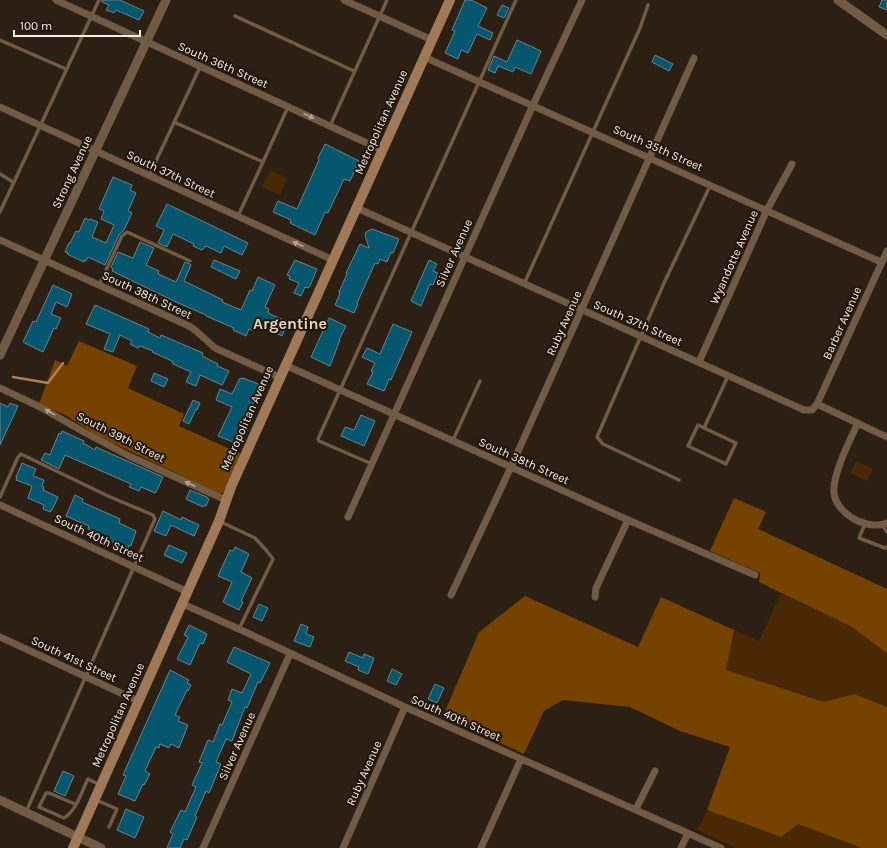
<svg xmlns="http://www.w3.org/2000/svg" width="887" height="848" viewBox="0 0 887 848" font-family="Karla,sans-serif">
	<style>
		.green { fill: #492905 }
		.forest { fill: #764200 }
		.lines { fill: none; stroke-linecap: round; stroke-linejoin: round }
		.stream { stroke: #a98156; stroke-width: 2.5 }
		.building { fill: #04576f; stroke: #6d838c }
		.service { stroke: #725b45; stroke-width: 3.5 }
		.minor { stroke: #725b45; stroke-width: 7 }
		.tertiary { stroke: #725b45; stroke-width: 9 }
		.secondary { stroke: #a07a58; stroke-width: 10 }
		.oneway { fill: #b4a494 }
		.labels { text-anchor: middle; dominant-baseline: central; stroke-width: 4; stroke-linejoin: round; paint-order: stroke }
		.street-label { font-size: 12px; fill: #f5ece4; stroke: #22160a }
		.district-label { font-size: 16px; font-weight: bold; fill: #e5d4c4; stroke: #22160a }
	</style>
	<rect width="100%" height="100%" fill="#2c1f13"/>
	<!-- green -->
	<path class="green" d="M270 170 287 178 280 195 262 187Z
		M856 461 873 469 867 481 850 473Z
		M781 593 850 626 887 653V707L854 694 824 702 726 670 734 630 759 641Z
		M707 810 781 837 798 824 862 848H736L697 830Z"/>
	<!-- forest -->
	<path class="forest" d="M79 341 137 366 128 388 184 414 179 426 241 454 223 493H218L96 435 65 415 39 404 55 360 67 366Z
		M734 498 766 512 758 529 887 589V653L850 626 759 582 760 573 710 551Z
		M525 596 638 647 661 597 734 630 726 670 824 702 854 694 887 707V848H862L798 824 781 837 707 810 730 747 680 731 630 707 563 700 544 711 524 754 443 716 479 632Z"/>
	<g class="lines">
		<!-- stream -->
		<path class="stream" d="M13 377 48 383 63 363"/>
	</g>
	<!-- building -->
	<path class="building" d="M102 0H120L144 11 139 20 116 10 114 13 106 10 109 5 102 2Z
		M465 0H471L487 8 478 26 493 33 490 40 477 34 468 53 461 50 458 59 445 53 455 31 452 30Z
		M882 0H887V10L879 7Z
		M502 5 509 8 504 18 497 15Z
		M517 40 541 51 531 74 515 67 513 72 498 66 495 73 488 70 494 56 507 62Z
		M655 55 673 64 669 71 652 62Z
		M325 144 359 161 350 181 344 179 328 213 325 212 315 235 290 223 291 220 273 212 278 201 297 209 319 160 318 158Z
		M113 177 132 185 130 190 136 193 128 211 132 213 124 230 119 235 105 265 88 257 86 261 84 260V262L67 254 68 253 65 252 69 243H70L76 231 79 232 85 218 89 220 90 219 98 222 92 237 106 243 114 225 101 219 104 211 99 209Z
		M167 204 248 243 242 255 224 246 221 253 206 246 202 250 193 246 194 244 173 234 167 247 158 243 164 230 156 226Z
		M372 229 399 239 393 253 391 252 387 262 380 259 378 264 375 263 357 303 358 304 354 313 335 305 340 293 339 292 347 274 346 273 360 244 369 248 365 235 366 232Z
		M140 242 154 248 146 265 159 271 158 274 176 282 185 262 190 264 191 265 184 281 223 300 222 302 241 310 250 290 252 291 258 277 275 285 265 307 269 309 268 313 288 322 282 336 256 324 254 331 249 329 246 336 233 330 234 328 206 316V315L176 302 112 271 113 269 111 267 118 252 133 258Z
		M214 260 240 271 236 279 211 267Z
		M295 260 317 269 310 286 308 288 305 287 301 296 294 293 299 283 289 279 290 276 287 275Z
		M429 260 437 264 433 271 438 273 433 285 430 284 421 306 411 301Z
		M53 285 72 294 67 307 56 302 51 314 61 318 56 329 54 328 43 352 23 342 33 321 36 322Z
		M95 305 149 329 148 332 160 338 161 335 203 353 202 356 218 364 217 366 229 371 222 385 200 375 196 386 186 382 191 372 173 364 172 361 152 352 153 351 140 346 138 348 130 344 132 341 120 335 113 352 104 349 110 334 86 324Z
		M329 318 346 326 339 340H340L330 366 311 357Z
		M393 324 412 332 391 380 389 379 384 391 367 384 373 372 371 371 375 363 362 357 367 348 380 354Z
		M154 373 168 379 164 387 151 381Z
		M240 378 243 379V378L261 385 243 426 235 442H233L218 436 232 407 216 400 220 389 232 394Z
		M193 400 200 403 197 410 196 409 189 424 183 421Z
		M0 403 8 407 10 403 18 406 0 445Z
		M361 415 375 421 364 446 341 436 345 427 354 430Z
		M62 431 84 441 83 443 95 450 96 447 163 477 157 490 155 493 141 487 139 491 129 487 131 484 65 455 59 469 41 460 45 453 50 455 59 433 61 434Z
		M22 463 36 469 33 476 44 480 42 486 44 487 43 490 58 497 52 510H51L50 512 43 509 44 505 28 498 32 486 16 480 17 477H16Z
		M190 490 207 497V498L209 499 206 506 204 505 203 507 186 499Z
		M75 495 83 499 82 502 120 519 119 523 136 531 131 546 129 545 128 548 106 539 107 537 88 529 89 526 66 516Z
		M163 511 181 520 182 517 199 525 194 536 171 525 166 536 154 531Z
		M169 545 187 553 182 563 164 555Z
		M235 547 249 554 241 572 252 578 241 601 243 602 239 610 223 602 232 582 218 576 230 550 233 551Z
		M259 604 268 608 262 621 253 617Z
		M301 624 308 627 306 634 314 637 310 647 294 641Z
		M189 625 207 634 203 644 200 643 190 665 177 659 188 637 184 635Z
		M234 647 270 663 260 683 258 682 247 708 245 707 232 741 226 739 216 762 221 764 209 793 206 791 195 816 197 817 187 840 184 839 180 848H167L173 834 170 832 181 810 185 812 196 787 192 785 202 763 199 762 208 740 213 742 220 724 222 725 232 702 228 700 232 689 242 693 251 674 227 662Z
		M349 652 363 658 364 654 374 658 368 674 358 670 359 667 345 661Z
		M392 669 402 674 396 685 387 681Z
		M170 670 189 680 187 683 191 685 188 691 187 690 175 715 180 717 178 721 188 725 179 748 171 744 169 748 160 744 159 748 156 747 145 771 150 774 144 785 143 784 135 801 118 794 126 776 123 775Z
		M435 684 444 688 437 703 428 699Z
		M63 771 74 776 65 796 54 791Z
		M126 809 144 817 135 838 117 830Z"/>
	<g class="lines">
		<!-- service -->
		<path class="service" d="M235 16 354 71
			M0 40 66 69
			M174 122 263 162 238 216
			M330 126 387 0
			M263 162 288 107
			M0 174 13 182
			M149 176 200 67
			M0 212 99 0
			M524 284 640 28 648 5
			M99 285 122 236 127 232 190 261
			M704 428 698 425 688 446 726 464 736 443 704 428 728 376
			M453 440 480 381
			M372 464 319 441 318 439 516 0
			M679 480 603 444 597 437 664 283 710 186
			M0 497 18 457 21 454 108 496 153 515 155 519 26 812
			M221 522 255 538 266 550 273 559 239 629
			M865 524 859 538 885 548 887 547
			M882 525 887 532
			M96 800 117 809 109 827
			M75 804 49 793H46L39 807 64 818C76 811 82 791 88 779L100 785"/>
		<!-- minor -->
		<path class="minor" d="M56 0 382 150
			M344 0 432 40
			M424 57 881 262
			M0 107 333 260
			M357 208 804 410H812L817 404 887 251
			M0 240 189 326 195 330 215 348 279 377
			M699 362 767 210 792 164
			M285 365 628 520 755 575
			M0 388 40 407 84 432 129 456 226 500
			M817 404 887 437
			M858 423C850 440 832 475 834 493 835 504 845 514 854 519 866 525 875 527 887 523
			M0 505 188 592
			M348 517 533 105 582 0
			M451 595 511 467 694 58
			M595 597 596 588 628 520
			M183 604 239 629 405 707 721 848
			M0 637 138 701
			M636 809 655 771
			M203 848 290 654
			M343 848 405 707
			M481 848 521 759
			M681 848 688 833"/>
		<!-- tertiary -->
		<path class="tertiary" d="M838 0 887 35
			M0 355 166 0
			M0 800 101 848"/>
		<!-- secondary -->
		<path class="secondary" d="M73 848 219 521 231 487 450 0"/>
	</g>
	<!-- one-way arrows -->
	<defs><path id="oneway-solid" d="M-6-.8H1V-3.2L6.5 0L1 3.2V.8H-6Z"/></defs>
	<g class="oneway">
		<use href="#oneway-solid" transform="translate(309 116) rotate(25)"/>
		<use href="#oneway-solid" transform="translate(298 244) rotate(-155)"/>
		<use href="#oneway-solid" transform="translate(50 412) rotate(-149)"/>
		<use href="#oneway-solid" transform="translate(190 484) rotate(-155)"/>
	</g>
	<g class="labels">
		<!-- street labels -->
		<g class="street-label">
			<text transform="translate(223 65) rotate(24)">South 36th Street</text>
			<text transform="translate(381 122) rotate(-66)">Metropolitan Avenue</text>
			<text transform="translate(658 148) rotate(24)">South 35th Street</text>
			<text transform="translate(72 172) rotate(-65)">Strong Avenue</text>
			<text transform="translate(171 174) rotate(25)">South 37th Street</text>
			<text transform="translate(454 253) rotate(-66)">Silver Avenue</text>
			<text transform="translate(734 257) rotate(-66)">Wyandotte Avenue</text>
			<text transform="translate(147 295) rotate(25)">South 38th Street</text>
			<text transform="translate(564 323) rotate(-66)">Ruby Avenue</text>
			<text transform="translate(638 323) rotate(24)">South 37th Street</text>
			<text transform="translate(842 323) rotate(-66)">Barber Avenue</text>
			<text transform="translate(247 418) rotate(-66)">Metropolitan Avenue</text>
			<text transform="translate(121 437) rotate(27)">South 39th Street</text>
			<text transform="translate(524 461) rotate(24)">South 38th Street</text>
			<text transform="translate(99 538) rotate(25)">South 40th Street</text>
			<text transform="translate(74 659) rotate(25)">South 41st Street</text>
			<text transform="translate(118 715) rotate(-66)">Metropolitan Avenue</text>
			<text transform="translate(456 718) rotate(24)">South 40th Street</text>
			<text transform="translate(237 746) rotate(-66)">Silver Avenue</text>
			<text transform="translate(364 773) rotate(-66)">Ruby Avenue</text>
		</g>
		<!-- district labels -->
		<g class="district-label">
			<text x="290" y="323">Argentine</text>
		</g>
	</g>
	<!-- scale -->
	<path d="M14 30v6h126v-6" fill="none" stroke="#f5ece4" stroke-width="2"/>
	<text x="20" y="30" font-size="12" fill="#f5ece4" stroke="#22160a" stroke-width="3" paint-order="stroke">100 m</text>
</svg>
